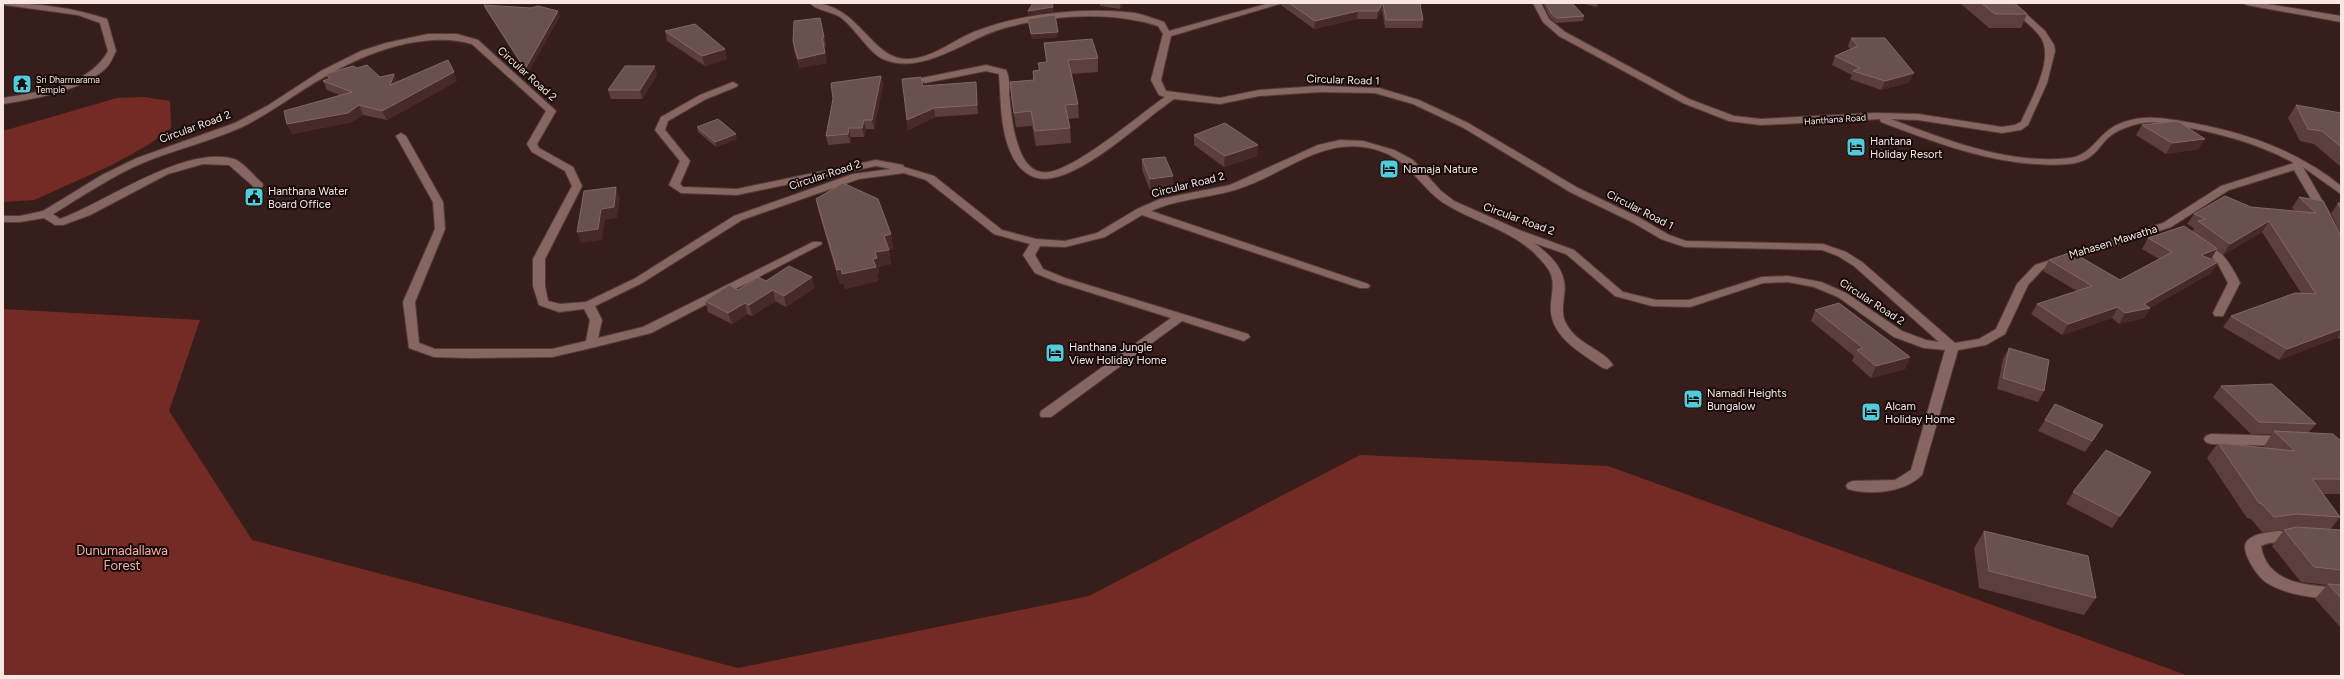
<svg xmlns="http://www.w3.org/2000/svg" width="2344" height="679" viewBox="0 0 2344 679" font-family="Figtree,sans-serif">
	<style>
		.green { fill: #752b25 }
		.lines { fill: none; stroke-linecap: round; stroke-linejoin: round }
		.minor-casing { stroke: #523d3b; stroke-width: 2 }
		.minor { fill: #856662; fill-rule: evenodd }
		.wall { fill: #5a3f3c }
		.shaded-wall { fill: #452a27 }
		.building { fill: #6b514e; stroke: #816865 }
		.labels { text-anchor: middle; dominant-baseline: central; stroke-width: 4; stroke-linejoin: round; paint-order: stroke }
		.far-poi-label { font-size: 9px; fill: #f8e6e4; stroke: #170c0a; text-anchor: start }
		.far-street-label { font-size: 9px; fill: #f8e6e4; stroke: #170c0a }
		.street-label { font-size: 11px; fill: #f8e6e4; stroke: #170c0a }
		.poi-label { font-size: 11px; fill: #f8e6e4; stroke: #170c0a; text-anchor: start }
		.near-park-label { font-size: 13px; fill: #f7ada3; stroke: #170c0a }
	</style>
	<rect width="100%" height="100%" fill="#381e1b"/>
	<!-- green -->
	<path class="green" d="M144 97 170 101 171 128 148 145 112 165 34 200 3 202V131L117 98Z
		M3 309 200 320 169 411 252 540 738 668 1089 596 1360 455 1608 466 2189 676H3Z"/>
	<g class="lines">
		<!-- minor casing -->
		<g class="minor-casing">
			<path id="minor" d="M3 3C38 3 73 8 107 19L116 51C113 57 110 65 105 69 81 91 34 99 3 104V98C38 92 90 86 108 51L100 23 78 15 5 5Z
				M810 3C859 3 870 58 906 59 932 60 955 38 979 30 1025 13 1086 7 1135 13 1145 15 1155 19 1164 22L1169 31 1270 3H1283L1171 36 1161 80 1166 91 1220 98 1259 90 1320 86 1379 88 1419 100 1468 123 1578 188 1640 218 1669 235 1686 241 1823 244 1846 252 1862 262 1955 343 1979 339 1996 329 2017 284 2035 265 2163 223 2221 186 2294 163C2258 143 2219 133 2179 126 2167 124 2155 121 2143 123 2135 124 2127 127 2120 130 2097 140 2101 161 2068 164 2004 169 1939 144 1881 122L1880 119 1761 125 1729 121 1683 103 1559 36 1543 22 1533 3H1541L1549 19 1565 32 1689 99 1734 116 1761 119 1875 113 1918 114 2002 127 2015 125 2021 122C2031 99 2057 56 2039 35 2029 22 2015 15 2005 3H2014L2045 31 2054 45 2055 51 2047 83 2028 125 2021 130 2002 133 1918 120 1891 119C1946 140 2009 165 2070 158 2094 155 2098 130 2124 122 2147 114 2168 119 2192 123 2247 133 2298 151 2341 186V194L2303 167 2330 214 2329 216H2321L2294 170 2229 190 2171 227 2043 269 2028 285 2005 334 1986 345 1958 350 1922 475C1905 492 1871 496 1848 489L1846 486 1848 483 1853 481 1895 480 1911 470 1945 350 1924 348 1894 337 1838 297 1814 287 1788 282 1763 283 1690 307 1652 306 1615 296 1566 254 1534 243C1552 256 1568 272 1564 295 1563 306 1561 316 1567 325 1577 344 1604 350 1613 365L1607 369 1603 368C1584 355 1558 341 1552 318 1547 299 1560 283 1546 266 1519 231 1482 226 1447 205 1424 192 1413 166 1388 154 1329 128 1288 174 1235 190 1207 198 1178 199 1151 211L1368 284 1370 286 1368 288H1360L1142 215 1105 237 1065 247 1040 246 1035 255 1043 269 1065 278 1248 334 1250 337 1244 341 1182 321 1051 417H1041L1040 414 1041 411 1171 318 1057 282 1035 273 1023 255 1030 244 994 234 926 180 904 173 859 179 742 220 642 283 595 306 602 320 598 338 643 327 813 242H821L822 244 651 333 591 348 552 357 470 358 434 357 409 348 403 302 435 229 433 202 396 136 401 133 406 136 443 202 445 229 415 302 419 343 435 349H552L586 341 590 320 584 309 559 312 539 305 533 286V259L572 186 565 171 532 152 527 144 546 111 472 44C451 38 431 39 409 43 380 49 354 60 328 75 298 91 273 112 242 127 211 141 177 149 145 162 113 175 83 196 53 214L60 219C107 202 184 145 234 159 243 162 254 176 262 183L263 185 262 187H254L229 165 203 164 168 174 90 215 63 225H55L44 218 20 222H3V216H20L43 211 102 175 137 158 235 123 267 106 321 71 361 51 386 43 428 34H457L478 40 556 111 537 144 539 148 573 167 582 186 545 259V286L548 301 560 304 586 302 634 279 734 216 853 174 891 169 876 166 737 195 681 193 669 185 680 161 655 130 661 117 700 95 733 82 738 85 736 87 706 99 668 121 665 130 690 161 680 184 683 187 737 189 876 160 903 165 904 167 934 176 1002 230 1036 239 1065 241 1097 233 1137 209 1160 199 1230 185 1318 145 1340 140 1363 141 1394 150 1413 160 1441 191 1454 201 1519 230 1574 250 1623 292 1656 300H1689L1762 277 1788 276 1821 282 1846 293 1902 331 1926 340 1939 342 1854 266 1838 256 1822 250 1685 247 1661 239 1632 222 1570 192 1462 127 1413 104 1375 93 1320 92 1259 96 1220 104 1174 99C1142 121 1090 171 1052 178 1032 182 1017 169 1010 151 1000 127 1001 99 999 74L986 71 925 83 920 80 922 78 986 65 1006 70C1010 77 1009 87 1009 94 1011 110 1012 127 1017 142 1021 155 1027 169 1041 172 1067 178 1141 113 1165 97L1159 95 1151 80 1163 34 1158 26C1110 11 1056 15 1008 27 969 36 924 77 883 59 869 53 854 26 840 17 831 11 817 11 810 3Z
				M2243 3H2261L2341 16V22L2247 5Z
				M2201 241C2220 246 2232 266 2240 283L2223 316H2215L2213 313 2228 283 2217 262 2196 244Z
				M2211 434 2284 436 2289 438 2291 441 2289 444 2284 446 2211 444 2206 442 2204 439 2206 436Z
				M2279 531 2301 533 2303 537 2301 541C2288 545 2274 539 2261 546 2267 585 2309 585 2341 588V600C2317 598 2288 596 2267 583 2258 577 2239 551 2247 541 2254 533 2270 532 2279 531Z"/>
		</g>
		<!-- minor -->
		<use href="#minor" class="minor"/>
	</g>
	<!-- wall -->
	<path class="wall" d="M1100 3H1123L1120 9 1100 6Z
		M1281 3H1420L1423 20 1422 28H1385L1382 10 1377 19H1357L1314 29 1281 5Z
		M1543 3H1572L1584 16 1583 21 1556 23 1550 18Z
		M1581 3H1598L1597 7Z
		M1960 3H2014L2027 14 2021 28H1989Z
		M484 5 560 16 527 74 486 10Z
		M1028 19 1058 32V37L1032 39Z
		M665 31 725 49 727 59 705 66 667 41Z
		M824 37 826 46 824 47 827 63 800 68 794 51 793 41Z
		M1851 38 1910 82 1881 90 1850 79 1852 75 1832 65 1835 56 1850 49 1848 46Z
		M1044 43 1098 58V72L1072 74 1078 104 1079 118 1068 119 1070 128 1071 143 1036 146 1032 126 1016 127 1011 97 1010 82 1033 80V71H1039L1038 63 1046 62Z
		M357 68 380 77 394 74 397 82 457 81 387 120 363 115 352 122 292 134 287 124 340 95 327 90 323 81 328 79 326 74Z
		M657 75 642 99H611L608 90Z
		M881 76 883 84 874 129H866L864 137H851L850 143 828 145 826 136Z
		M976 82 978 114 935 117 908 130 907 120 923 86Z
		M2296 105 2341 113V167L2314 144 2300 141 2288 118Z
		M2142 125 2199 149 2166 154 2136 135Z
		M697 127 737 139 716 147 698 132Z
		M1194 135 1257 156 1224 167 1194 145Z
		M1142 159 1173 176V187L1150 190 1142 170Z
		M2299 197 2341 236V339L2337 338 2279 360 2223 327 2231 316 2301 293 2262 232 2223 255 2216 250 2211 259 2218 262 2211 273 2150 308 2144 318 2119 324 2112 318 2062 335 2031 314 2037 304 2077 291 2043 271 2049 260 2120 280 2159 259 2142 249 2148 238 2192 232 2194 228 2187 224 2194 214 2251 207 2295 211 2292 208Z
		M816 199 891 234 893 249 889 250 891 264 878 267 879 273 877 274 878 281 845 289 844 284H840L819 213Z
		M2338 203H2341V234L2331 214Z
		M812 277 814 288 786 307 775 301 752 316 747 314 732 324 708 312 705 301 766 281Z
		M1815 310 1910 357 1905 369 1871 378 1852 361 1854 356 1811 321Z
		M2009 348 2044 391 2038 402 1997 389 2003 359Z
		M2221 386 2316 424 2309 432 2341 441V494H2323L2340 517 2330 530H2341V628L2315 599 2327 585 2301 582 2272 546 2284 530H2287H2284L2262 532 2251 519 2247 518 2207 458 2218 443 2265 448 2264 446 2272 434H2251L2213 397Z
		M2045 420 2096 436 2085 452 2038 431Z
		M2151 472 2112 528 2066 504 2073 492Z
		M1984 531 2096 598 2084 615 1979 588 1974 548Z"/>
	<!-- shaded-wall -->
	<path class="shaded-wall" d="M1120 3H1123L1120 9Z
		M1383 3 1382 10 1377 19 1378 11Z
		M1053 7V12L1028 16V11Z
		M558 11 560 16 527 74 525 69Z
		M1358 11 1357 19 1314 29 1315 21Z
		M1058 32V37L1032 39 1031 34Z
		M725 49 727 59 705 66 702 56Z
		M825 53 827 63 800 68 798 59Z
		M655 66 657 75 642 99 640 90Z
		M454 72 457 81 387 120 382 111Z
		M1914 73 1910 82 1881 90 1885 81Z
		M394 74 397 83 390 85Z
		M881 76 883 84 874 129 872 120Z
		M359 105 363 115 352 122 292 134 287 124Z
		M934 108 935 117 908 130 907 120Z
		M864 120 866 129 864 137 862 128Z
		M849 128 851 137 850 143 848 134Z
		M736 134 737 139 716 147 715 142Z
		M2205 139 2199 149 2166 154 2172 143Z
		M1258 145 1257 156 1224 167 1225 156Z
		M1173 176V187L1150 190V179Z
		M616 187 620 198 617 218 605 220 602 240 581 243 577 232 601 209Z
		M2269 221 2262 232 2223 255 2230 244Z
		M891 234 893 249 889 250 891 264 878 267 879 273 877 274 878 281 845 289 842 274 873 259 875 252 884 236Z
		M2217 249 2211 259 2201 255Z
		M2218 262 2211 273 2150 308 2144 318 2119 324 2125 313 2144 304Z
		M841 269 844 284H840L837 270Z
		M812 277 814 288 786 307 784 296Z
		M773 290 775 301 752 316 749 305Z
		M745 303 747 314 732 324 728 313Z
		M2118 307 2112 318 2062 335 2068 324Z
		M2341 329V334L2337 338 2279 360 2287 349Z
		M1910 357 1905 369 1871 378 1876 366Z
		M2151 472 2144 484 2112 528 2120 516Z"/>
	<!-- building -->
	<path class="building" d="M1033 3H1052L1053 7 1028 11Z
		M1289 3H1383L1378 11H1358L1315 21Z
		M1383 3H1420L1423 20H1386Z
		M1546 3H1572L1584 16 1557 18 1551 13Z
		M1981 3H2014L2027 14H1995Z
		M484 5 531 8 538 6 558 11 525 69Z
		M1055 15 1058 32 1031 34 1028 19Z
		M820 18 824 37H822L825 53 798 59 793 41 794 21Z
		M695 24 725 49 702 56 665 31Z
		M1851 38H1885L1914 73 1885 81 1853 71 1860 68 1835 56 1858 46Z
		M1092 39 1098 58 1068 60 1078 104 1065 105 1070 128 1035 131 1031 111 1014 113 1010 82 1034 80 1033 71 1040 70 1038 63 1047 62 1044 43Z
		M448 60 454 72 382 111 359 105 348 113 287 124 284 111 352 92 323 81 330 78 326 74 353 66 357 68 367 65 380 77 394 74 390 85Z
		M625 66H655L640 90H608Z
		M881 76 872 120H864L862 128H849L848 134 826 136 833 99 831 83Z
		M921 77 923 86 976 82 977 105 934 108 907 120 902 79Z
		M2296 105 2341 113V147L2322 131 2308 129Z
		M718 119 736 134 715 142 697 127Z
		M2178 121 2205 139 2172 143 2142 125Z
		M1225 123 1258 145 1225 156 1194 135Z
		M1165 157 1173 176 1150 179 1142 159Z
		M843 183 878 199 891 234 884 236 889 250 875 252 877 258 873 259 876 267 842 274 841 269 837 270 816 199Z
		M616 187 614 207 601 209 598 229 577 232 584 191Z
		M2225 196 2251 207 2316 213 2299 197 2323 201 2341 236V329L2287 349 2231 316 2295 293 2316 294 2269 221 2230 244 2198 221 2206 219 2194 214Z
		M2338 203H2341V209Z
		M2184 226 2215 247 2217 249 2201 255 2218 262 2144 304 2150 308 2125 313 2118 307 2068 324 2037 304 2092 286 2049 260 2072 252 2120 280 2172 252 2148 238Z
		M789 266 812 277 784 296 773 290 749 305 745 303 728 313 705 301 729 285 738 290 758 277 766 281Z
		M1839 303 1910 357 1876 366 1857 350 1863 348 1815 310Z
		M2009 348 2049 360 2044 391 2003 378Z
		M2272 384 2316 424 2259 422 2221 386Z
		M2055 404 2103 425 2092 441 2045 420Z
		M2274 431 2333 434 2341 441V479H2312L2340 517 2296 514 2274 517 2262 504 2259 503 2218 443 2295 451Z
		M2106 450 2151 472 2120 516 2073 492Z
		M2296 527 2341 530V570L2314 567 2284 530Z
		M1984 531 2088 556 2096 598 1989 571Z
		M2328 584 2341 585V598Z"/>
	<!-- icons -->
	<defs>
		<g id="temple-square" transform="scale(1)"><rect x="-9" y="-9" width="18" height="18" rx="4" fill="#53cbda" stroke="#170c0a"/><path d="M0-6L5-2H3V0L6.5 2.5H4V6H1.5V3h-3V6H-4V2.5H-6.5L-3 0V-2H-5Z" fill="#111"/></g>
		<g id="hotel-square" transform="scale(1)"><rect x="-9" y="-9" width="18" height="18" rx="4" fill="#53cbda" stroke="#170c0a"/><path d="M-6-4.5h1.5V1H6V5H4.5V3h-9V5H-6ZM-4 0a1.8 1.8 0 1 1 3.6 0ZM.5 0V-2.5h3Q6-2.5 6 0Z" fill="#111"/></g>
		<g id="civic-square" transform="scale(1)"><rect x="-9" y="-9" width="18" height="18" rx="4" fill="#53cbda" stroke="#170c0a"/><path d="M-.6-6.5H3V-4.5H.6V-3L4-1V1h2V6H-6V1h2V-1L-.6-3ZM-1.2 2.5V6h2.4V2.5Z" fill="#111"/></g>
	</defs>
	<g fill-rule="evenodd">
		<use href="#temple-square" x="22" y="84"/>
		<use href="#hotel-square" x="1856" y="147"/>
		<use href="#hotel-square" x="1389" y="169"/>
		<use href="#civic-square" x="254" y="197"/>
		<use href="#hotel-square" x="1055" y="353"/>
		<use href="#hotel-square" x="1693" y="399"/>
		<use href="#hotel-square" x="1871" y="412"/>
	</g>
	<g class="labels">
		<!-- far-poi labels -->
		<g class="far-poi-label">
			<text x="36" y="79">Sri Dharmarama<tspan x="36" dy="10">Temple</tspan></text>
		</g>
		<!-- far-street labels -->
		<g class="far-street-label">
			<text transform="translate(1835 119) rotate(-4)">Hanthana Road</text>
		</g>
		<!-- street labels -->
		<g class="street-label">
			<text transform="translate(527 74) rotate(42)">Circular Road 2</text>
			<text transform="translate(1343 80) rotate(2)">Circular Road 1</text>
			<text transform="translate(195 127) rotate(-20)">Circular Road 2</text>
			<text transform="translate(825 175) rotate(-18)">Circular Road 2</text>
			<text transform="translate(1188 185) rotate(-14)">Circular Road 2</text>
			<text transform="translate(1640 210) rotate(27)">Circular Road 1</text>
			<text transform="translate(1519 219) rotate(20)">Circular Road 2</text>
			<text transform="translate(2113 242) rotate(-17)">Mahasen Mawatha</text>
			<text transform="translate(1872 302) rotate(33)">Circular Road 2</text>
		</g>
		<!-- poi labels -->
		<g class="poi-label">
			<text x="1870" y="141">Hantana<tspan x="1870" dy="13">Holiday Resort</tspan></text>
			<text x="1403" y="169">Namaja Nature</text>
			<text x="268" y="191">Hanthana Water<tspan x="268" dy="13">Board Office</tspan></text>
			<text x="1069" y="347">Hanthana Jungle<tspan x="1069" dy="13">View Holiday Home</tspan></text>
			<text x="1707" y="393">Namadi Heights<tspan x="1707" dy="13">Bungalow</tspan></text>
			<text x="1885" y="406">Alcam<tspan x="1885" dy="13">Holiday Home</tspan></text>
		</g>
		<!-- near-park labels -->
		<g class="near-park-label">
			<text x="122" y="550">Dunumadallawa<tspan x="122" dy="15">Forest</tspan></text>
		</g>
	</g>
	<!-- border -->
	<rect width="2344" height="679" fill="none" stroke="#f8e6e4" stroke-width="8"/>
</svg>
